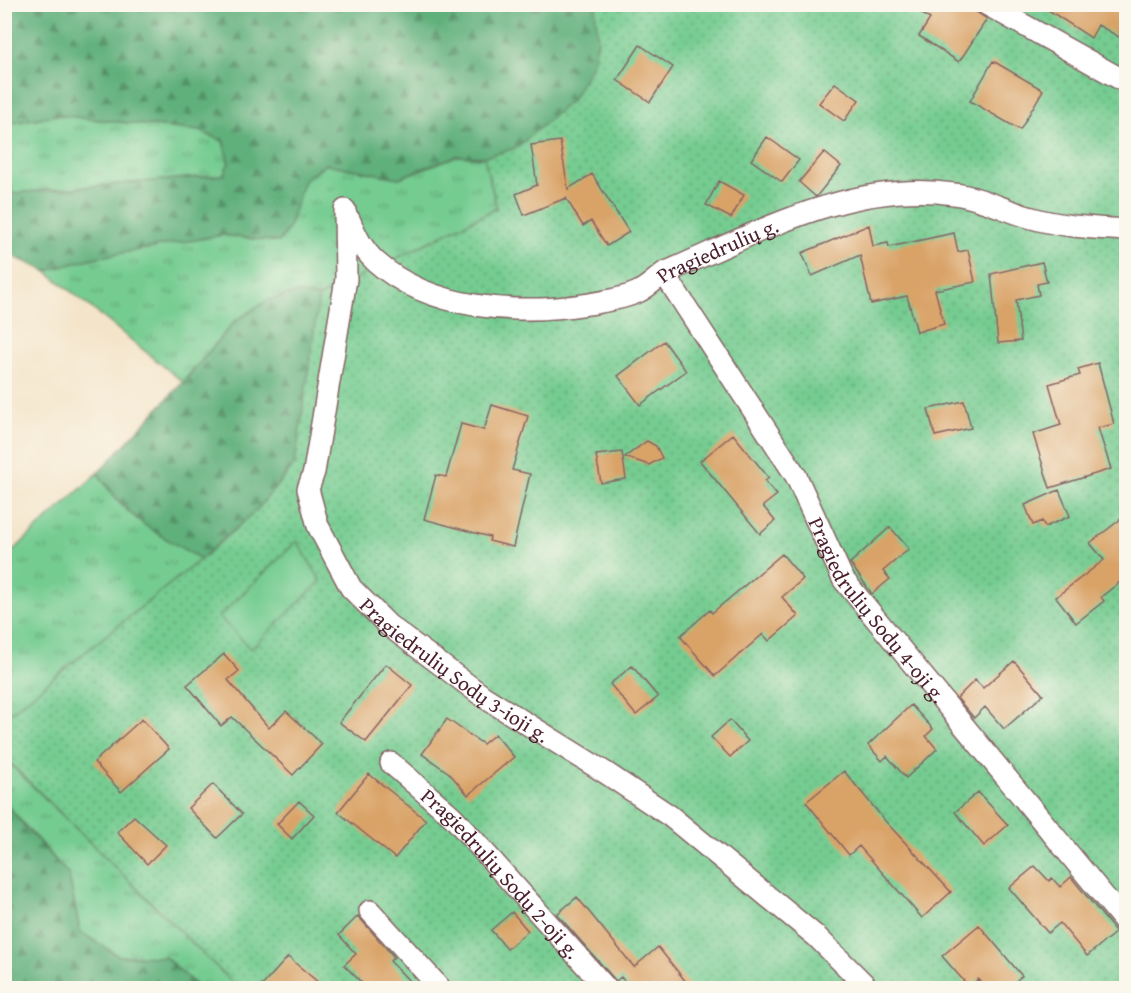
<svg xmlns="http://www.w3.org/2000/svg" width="1131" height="993" viewBox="0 0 1131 993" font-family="'Gentium Book Plus',serif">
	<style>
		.grass { fill: url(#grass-tufts); stroke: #60765e; stroke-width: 1.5 }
		.forest { fill: url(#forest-firs); stroke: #556853; stroke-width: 1.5 }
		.garden { fill: url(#garden-dots); stroke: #60765e; stroke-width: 1.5 }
		.pitch { fill: #75cc91; stroke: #60765e; stroke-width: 1.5 }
		.building { fill: #d9a367 }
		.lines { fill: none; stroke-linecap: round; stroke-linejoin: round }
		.minor-casing { stroke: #866463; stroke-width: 24 }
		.minor { stroke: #fff; stroke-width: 21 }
		.labels { text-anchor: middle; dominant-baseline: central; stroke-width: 5; stroke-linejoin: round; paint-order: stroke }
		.street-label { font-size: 21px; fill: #4a1f2b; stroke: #fbf7ec }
	</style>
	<defs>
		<pattern id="grass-tufts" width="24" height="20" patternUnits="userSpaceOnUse" patternTransform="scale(1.5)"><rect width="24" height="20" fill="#75cc91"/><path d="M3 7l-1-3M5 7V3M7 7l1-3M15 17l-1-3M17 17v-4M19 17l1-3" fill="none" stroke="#62a577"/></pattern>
		<pattern id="forest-firs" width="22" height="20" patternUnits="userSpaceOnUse" patternTransform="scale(1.5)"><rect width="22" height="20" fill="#60b07b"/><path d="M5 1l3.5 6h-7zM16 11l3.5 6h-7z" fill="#518f65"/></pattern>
		<pattern id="garden-dots" width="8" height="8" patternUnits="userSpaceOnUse" patternTransform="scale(1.5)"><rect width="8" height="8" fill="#75cc91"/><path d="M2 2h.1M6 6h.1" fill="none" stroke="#62a577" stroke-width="1.8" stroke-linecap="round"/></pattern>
	</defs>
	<rect width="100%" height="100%" fill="#fbf7ec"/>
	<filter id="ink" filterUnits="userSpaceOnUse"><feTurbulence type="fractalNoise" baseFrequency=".0167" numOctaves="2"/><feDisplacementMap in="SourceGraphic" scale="12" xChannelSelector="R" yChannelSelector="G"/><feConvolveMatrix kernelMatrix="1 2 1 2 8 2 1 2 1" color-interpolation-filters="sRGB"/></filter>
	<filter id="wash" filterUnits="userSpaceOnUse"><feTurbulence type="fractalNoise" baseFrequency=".008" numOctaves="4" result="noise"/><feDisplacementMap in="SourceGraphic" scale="24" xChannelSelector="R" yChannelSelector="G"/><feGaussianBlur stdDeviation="1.35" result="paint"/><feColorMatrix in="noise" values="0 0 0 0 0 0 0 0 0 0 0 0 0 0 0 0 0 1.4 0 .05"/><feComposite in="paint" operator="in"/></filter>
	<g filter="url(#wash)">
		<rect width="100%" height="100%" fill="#f4e5ca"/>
		<!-- grass -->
		<path class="grass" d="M57 115 200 131 223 141 229 163 223 175 5 194V124Z
			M456 156 484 157 497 208 319 297 296 293 235 321 183 382 46 271 93 258 222 235 279 242 289 227 304 180 326 164 399 178Z
			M98 473C124 517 158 535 201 559L5 717V558Z
			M4 758 238 988H199L165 957 119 956 80 932 69 875 5 803Z"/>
		<!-- forest -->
		<path class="forest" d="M5 5H595L598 40 592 65 572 100 516 148 484 157 456 156 399 178 326 164 304 180 289 227 279 242 222 235 93 258 46 271 5 253 4 194 223 175 229 163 223 141 200 131 57 115 5 124Z
			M296 293 319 297 295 464 257 510 201 559C158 535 124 517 98 473L183 382 235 321 268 300Z
			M4 803 69 875 80 932 119 956 165 957 199 988H5Z"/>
		<!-- garden -->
		<path class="garden" d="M595 5H1126V988H238L5 758V717L201 559 257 510 295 464 319 297 497 208 484 157 516 148 572 100 592 65 598 40Z"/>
		<!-- pitch -->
		<path class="pitch" d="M297 541 321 581 251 649 219 617Z"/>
		<g id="blocks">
			<!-- building -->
			<path class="building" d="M907 4H973L975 11 987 19 959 62 919 36 930 19Z
				M1039 4H1126V41L1098 25 1091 38Z
				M640 45 673 67 650 102 617 80Z
				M993 61 1043 90 1020 130 970 101Z
				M835 83 859 100 844 121 819 103Z
				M767 137 799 160 782 182 751 160Z
				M560 141 568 189 592 174 629 232 607 246 591 221 583 226 566 198 524 215 516 194 537 185 531 145Z
				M824 152 841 166 816 197 799 182Z
				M719 181 744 195 731 218 706 205Z
				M869 225 873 246 888 243 889 247 954 233 958 252 968 250 975 282 935 290 944 324 917 332 907 296 871 304 860 255 812 276 802 253Z
				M1042 262 1047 282 1037 284 1039 295 1016 300 1021 341 998 343 991 274Z
				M664 341 686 371 640 405 618 376Z
				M1098 363 1114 424 1098 428 1111 469 1050 488 1033 434 1061 425 1049 384 1080 375 1078 369Z
				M964 401 971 428 935 436 928 409Z
				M492 405 528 416 512 470 530 474 513 547 489 541 490 537 424 519 436 475 446 477 461 424 484 430Z
				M733 434 769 478 765 481 777 495 763 506 775 521 760 534 700 461Z
				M647 441 656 446 662 458 649 465 625 457Z
				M622 452 626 479 601 483 596 455Z
				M1059 490 1070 516 1045 527 1042 521 1033 525 1025 505Z
				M1126 515V590L1120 582 1101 597 1104 601 1076 623 1056 597 1104 560 1090 543Z
				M890 527 909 549 883 571 890 579 872 594 850 563Z
				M782 554 803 579 782 597 798 616 769 641 763 634 715 676 680 636 710 610 712 613Z
				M224 654 239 671 228 680 269 728 286 711 322 744 293 775 232 717 221 726 187 685Z
				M1014 661 1043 695 1004 729 985 707 974 718 957 698 975 680 983 688Z
				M386 664 412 685 366 742 339 722Z
				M632 666 658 697 636 715 610 684Z
				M911 705 933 729 926 736 937 749 906 778 887 756 882 761 868 745Z
				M142 719 169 749 121 792 94 762Z
				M447 719 483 744 495 734 514 757 468 795 449 773 422 754Z
				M730 720 748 741 730 757 711 737Z
				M844 771 886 822 951 892 922 918 859 846 849 855 806 802Z
				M369 774 426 820 395 858 338 812Z
				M213 784 242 814 217 838 188 808Z
				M978 792 1008 825 984 846 955 812Z
				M299 801 314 815 292 839 277 824Z
				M134 816 166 845 147 864 117 832Z
				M1035 866 1049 881 1052 878 1060 887 1071 877 1116 932 1087 956 1060 923 1048 933 1009 888Z
				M577 897 634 967 658 947 691 988H630L621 977 616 981 557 914Z
				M512 912 528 931 507 949 491 930Z
				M358 916 394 957 390 961 416 988H367L344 965 356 954 339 935Z
				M979 925 1022 976 1007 988H986L978 979 969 987 942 956Z
				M288 957 325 988H260Z"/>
		</g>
	</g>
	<g filter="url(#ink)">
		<use href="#blocks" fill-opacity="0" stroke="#866463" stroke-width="1.5"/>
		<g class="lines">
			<!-- minor casing -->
			<g class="minor-casing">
				<g id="minor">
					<path d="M986 4 1126 82"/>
					<path id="s1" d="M345 210 346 279 314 472 308 489 318 526 351 588 388 625 484 697 606 773 670 816 817 937 868 988"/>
					<path id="s2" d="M349 219C356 235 362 249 375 261 430 311 520 315 589 304 605 301 623 299 638 292 647 288 656 279 664 273 756 234 851 179 954 194 981 197 1006 211 1032 218 1063 227 1095 228 1126 230"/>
					<path id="s3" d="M664 273 796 476 843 579 1126 923"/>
					<path id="s4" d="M391 763 453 817 606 988"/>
					<path d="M370 911 440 988"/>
				</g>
			</g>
			<!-- minor -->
			<use href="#minor" class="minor"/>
		</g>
	</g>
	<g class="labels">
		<!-- street labels -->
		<g class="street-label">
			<text stroke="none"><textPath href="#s2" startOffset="416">Pragiedrulių g.</textPath></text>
			<text stroke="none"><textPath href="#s3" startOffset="400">Pragiedrulių Sodų 4-oji g.</textPath></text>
			<text stroke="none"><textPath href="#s1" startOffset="524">Pragiedrulių Sodų 3-ioji g.</textPath></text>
			<text stroke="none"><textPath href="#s4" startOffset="156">Pragiedrulių Sodų 2-oji g.</textPath></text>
		</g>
	</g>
	<!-- margin -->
	<rect width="1131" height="993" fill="none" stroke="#fbf7ec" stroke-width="24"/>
</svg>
